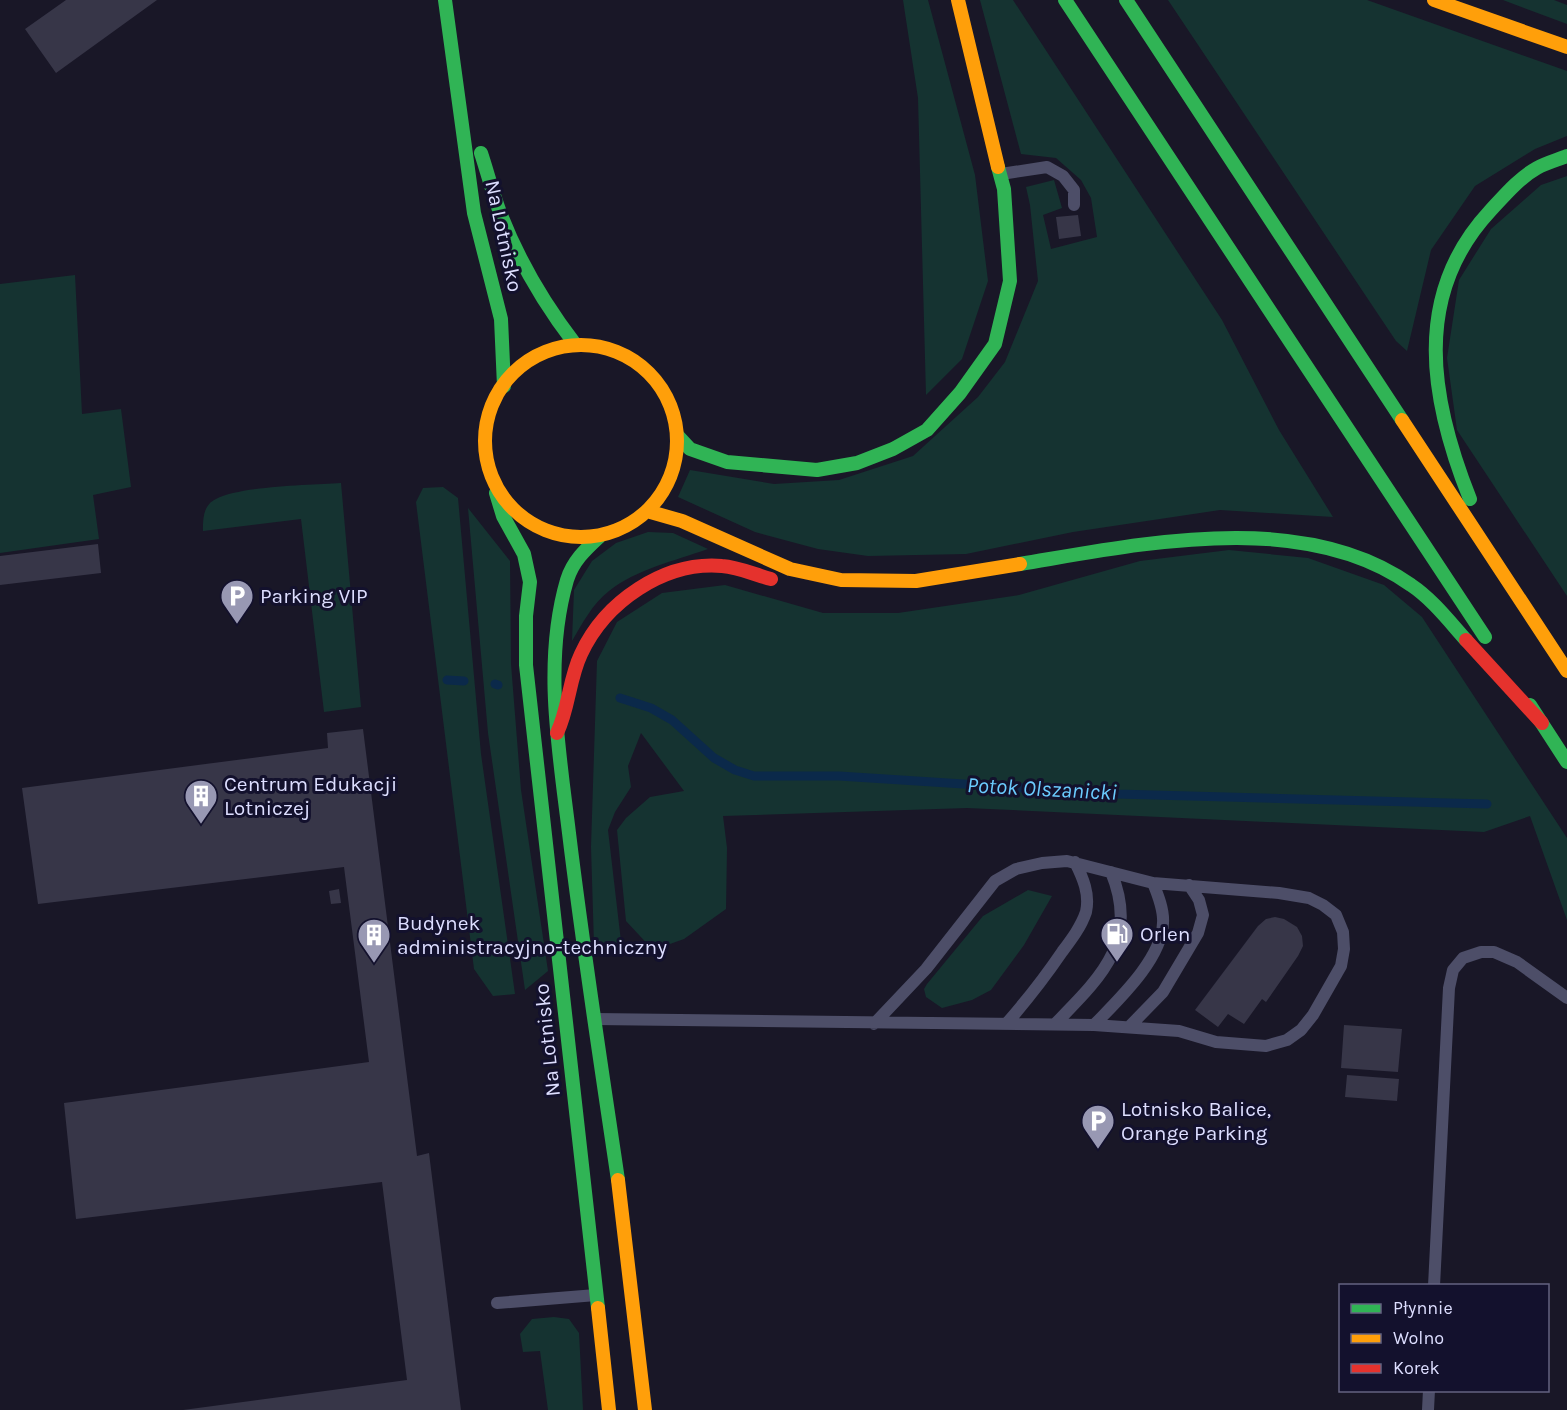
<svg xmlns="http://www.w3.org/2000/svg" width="1567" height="1410" viewBox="0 0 1567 1410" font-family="Karla,sans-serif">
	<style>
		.green { fill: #153331 }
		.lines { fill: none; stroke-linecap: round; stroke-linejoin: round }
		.stream { stroke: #0b294a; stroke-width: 9 }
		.building { fill: #373648 }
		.lane { stroke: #4d4e68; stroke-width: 12 }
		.fast { stroke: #30b455; stroke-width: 14 }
		.slow { stroke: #ff9f0a; stroke-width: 14 }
		.jam { stroke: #e5322d; stroke-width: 14 }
		.labels { text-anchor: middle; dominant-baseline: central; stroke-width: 6; stroke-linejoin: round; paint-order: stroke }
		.street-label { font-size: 21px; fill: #dddeff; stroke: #13112d }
		.poi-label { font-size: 21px; fill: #dddeff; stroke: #13112d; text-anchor: start }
		.water-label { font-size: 22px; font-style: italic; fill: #6bccff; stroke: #13112d }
	</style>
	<rect width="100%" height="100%" fill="#191727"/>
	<!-- green -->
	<path class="green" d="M903 0H928L975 175 988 281 962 359 926 395 918 98Z
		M980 0H1013L1222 320 1279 430 1333 517 1220 510 1073 532 966 554 868 556 818 549 755 532 678 497 690 470 774 484 839 480 913 456 978 397 1005 362 1038 281 1030 205 1026 187 1054 180 1062 208 1043 215 1051 249 1097 237 1091 198 1081 180 1056 158 1021 154Z
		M1168 0H1367L1567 71V136L1535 149 1475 186 1431 250 1407 351 1396 341Z
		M1503 0H1554L1567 5V24Z
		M1567 176V596L1457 430 1447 358 1459 280 1491 229 1541 185Z
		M75 275 82 414 121 409 131 487 93 495 99 539 0 553V284Z
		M341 483 361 707 324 712 301 519 203 531C203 519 203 505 216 499 240 486 311 485 341 483Z
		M443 487 458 498 481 754 515 994 493 996 474 969 416 502 423 488Z
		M468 508 510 561 511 664 521 790 548 971 525 990 488 733Z
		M648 532 673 533 708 549C674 561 637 569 609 591 593 603 582 624 572 641L574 590 592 561 616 543Z
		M1229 550 1308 558 1384 585 1422 617 1567 838V920L1530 816 1484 832 967 808 723 816 727 848 726 909 684 939 653 950 626 921 617 830 626 818 650 797 684 791 641 733 628 766 631 787 615 812 608 830 622 950 594 945 591 847 597 661 617 622 662 593 725 585 823 613H898L1019 595 1140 561Z
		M1028 890 1052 896 1024 945 991 990 972 1000 942 1008 926 997 924 989 927 984 983 916Z
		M554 1317 569 1319 579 1333 583 1410H548L540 1351 523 1352 520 1334 532 1319Z"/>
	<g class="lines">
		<!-- stream -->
		<path class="stream" d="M447 680 464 681
			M495 684 498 685
			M620 698 651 708 672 720 714 758 735 770 754 776H839L1117 794 1487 804"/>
	</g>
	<!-- building -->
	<path class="building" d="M66 0H157L56 73 25 29Z
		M1078 215 1081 236 1059 239 1056 217Z
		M98 544 101 573 0 585V556Z
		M363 729 417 1156 429 1153 461 1410H183L407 1380 382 1182 76 1219 64 1103 369 1062 344 867 38 904 22 788 328 748 327 733Z
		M339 889 341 903 331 904 329 891Z
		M1275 917 1284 919 1297 927 1302 936 1303 946 1298 956 1266 1002 1262 999 1244 1024 1228 1014 1218 1027 1195 1010 1258 926 1266 919Z
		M1344 1025 1402 1029 1398 1072 1341 1068Z
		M1347 1075 1399 1079 1397 1101 1345 1097Z"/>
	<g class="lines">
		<!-- lane -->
		<path class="lane" d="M1001 174 1047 167 1063 176 1074 190V205
			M595 1019 1094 1025C1118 1000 1162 959 1163 923 1164 910 1158 895 1153 883L1067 861 1042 863 1016 869 995 881 926 969 874 1024
			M1007 1023C1027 1000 1045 977 1062 952 1071 940 1081 927 1086 912 1090 894 1083 878 1075 862
			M1055 1024C1101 977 1140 941 1111 872
			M1094 1025 1179 1031 1216 1042 1266 1046 1287 1040 1301 1030 1313 1015 1341 966 1344 949 1343 932 1336 915 1323 905 1309 898 1279 893 1153 883
			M1129 1027 1163 992 1198 933 1203 915 1199 900 1189 885
			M1434 1286 1449 988 1453 970 1463 958 1481 952H1494L1517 962 1567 998
			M497 1303 596 1295
			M1428 1410 1429 1390"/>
		<!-- fast -->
		<path class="fast" d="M445 0 474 213 501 319 504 386
			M1065 0 1485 637
			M1126 0 1402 420
			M481 153C488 174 493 195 501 215 519 261 545 305 575 344
			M677 435 690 449 727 462 817 470 857 463 893 449 927 430 960 393 995 344 1010 281 1004 189 998 167
			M496 493 503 516 524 554 530 582 526 616V665L598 1308
			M1470 499C1431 401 1411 296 1490 211 1504 196 1519 178 1537 168 1546 163 1557 160 1567 156
			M599 537C585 550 573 561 567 580 543 662 559 750 569 833 583 949 601 1065 618 1180
			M1020 564C1141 544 1303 508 1411 585 1432 599 1449 621 1466 640
			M1530 705 1567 762"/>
		<!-- slow -->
		<path class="slow" d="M958 0 998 167
			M1434 0 1567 47
			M485 441a96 96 0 1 1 192 0a96 96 0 1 1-192 0Z
			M1402 420 1567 671
			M647 511 682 521 790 569 841 580 916 581 1020 564
			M618 1180 645 1410
			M598 1308 609 1410"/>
		<!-- jam -->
		<path class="jam" d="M1466 640 1542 723
			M557 733C569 708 569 679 581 654 605 602 664 561 722 566 739 567 755 575 771 579"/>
	</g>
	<!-- icons -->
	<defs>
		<g id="parking-pin" transform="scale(1.725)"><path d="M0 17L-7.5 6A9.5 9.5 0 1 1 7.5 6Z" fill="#9898b3" stroke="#13112d"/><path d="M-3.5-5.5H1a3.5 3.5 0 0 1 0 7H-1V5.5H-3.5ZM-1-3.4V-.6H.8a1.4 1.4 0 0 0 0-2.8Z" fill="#fff"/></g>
		<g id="building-pin" transform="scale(1.725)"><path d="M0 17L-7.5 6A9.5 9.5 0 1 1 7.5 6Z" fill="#9898b3" stroke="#13112d"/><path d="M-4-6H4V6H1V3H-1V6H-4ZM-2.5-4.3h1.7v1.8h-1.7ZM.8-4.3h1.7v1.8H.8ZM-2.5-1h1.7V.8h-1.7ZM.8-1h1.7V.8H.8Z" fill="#fff"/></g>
		<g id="fuel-pin" transform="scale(1.725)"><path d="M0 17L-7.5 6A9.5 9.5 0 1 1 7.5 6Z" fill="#9898b3" stroke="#13112d"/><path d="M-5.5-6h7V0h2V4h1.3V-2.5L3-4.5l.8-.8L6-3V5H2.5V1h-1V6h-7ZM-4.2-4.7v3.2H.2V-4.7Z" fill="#fff"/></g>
	</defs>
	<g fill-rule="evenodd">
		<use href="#parking-pin" x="237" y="596"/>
		<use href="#building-pin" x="201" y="796"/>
		<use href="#fuel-pin" x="1117" y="934"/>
		<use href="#building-pin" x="374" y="935"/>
		<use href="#parking-pin" x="1098" y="1121"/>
	</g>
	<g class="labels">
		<!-- street labels -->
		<g class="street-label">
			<text transform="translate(504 236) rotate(78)">Na Lotnisko</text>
			<text transform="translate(547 1040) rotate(-96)">Na Lotnisko</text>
		</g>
		<!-- poi labels -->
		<g class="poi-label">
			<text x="260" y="596">Parking VIP</text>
			<text x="224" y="784">Centrum Edukacji<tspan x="224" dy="24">Lotniczej</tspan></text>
			<text x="397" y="923">Budynek<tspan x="397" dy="24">administracyjno-techniczny</tspan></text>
			<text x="1140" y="934">Orlen</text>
			<text x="1121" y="1109">Lotnisko Balice,<tspan x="1121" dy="24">Orange Parking</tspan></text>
		</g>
		<!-- water labels -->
		<g class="water-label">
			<text transform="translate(1042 789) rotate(3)">Potok Olszanicki</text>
		</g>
	</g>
	<!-- legend -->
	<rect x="1339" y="1284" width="210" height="108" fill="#13112d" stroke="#646381" stroke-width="1.5"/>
	<rect x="1351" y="1304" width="30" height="9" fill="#30b455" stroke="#646381" stroke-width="1.5"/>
	<text x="1393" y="1314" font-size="18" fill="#dddeff">Płynnie</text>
	<rect x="1351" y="1334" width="30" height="9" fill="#ff9f0a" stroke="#646381" stroke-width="1.5"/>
	<text x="1393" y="1344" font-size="18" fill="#dddeff">Wolno</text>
	<rect x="1351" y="1364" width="30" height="9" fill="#e5322d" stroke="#646381" stroke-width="1.5"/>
	<text x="1393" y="1374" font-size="18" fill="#dddeff">Korek</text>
</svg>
